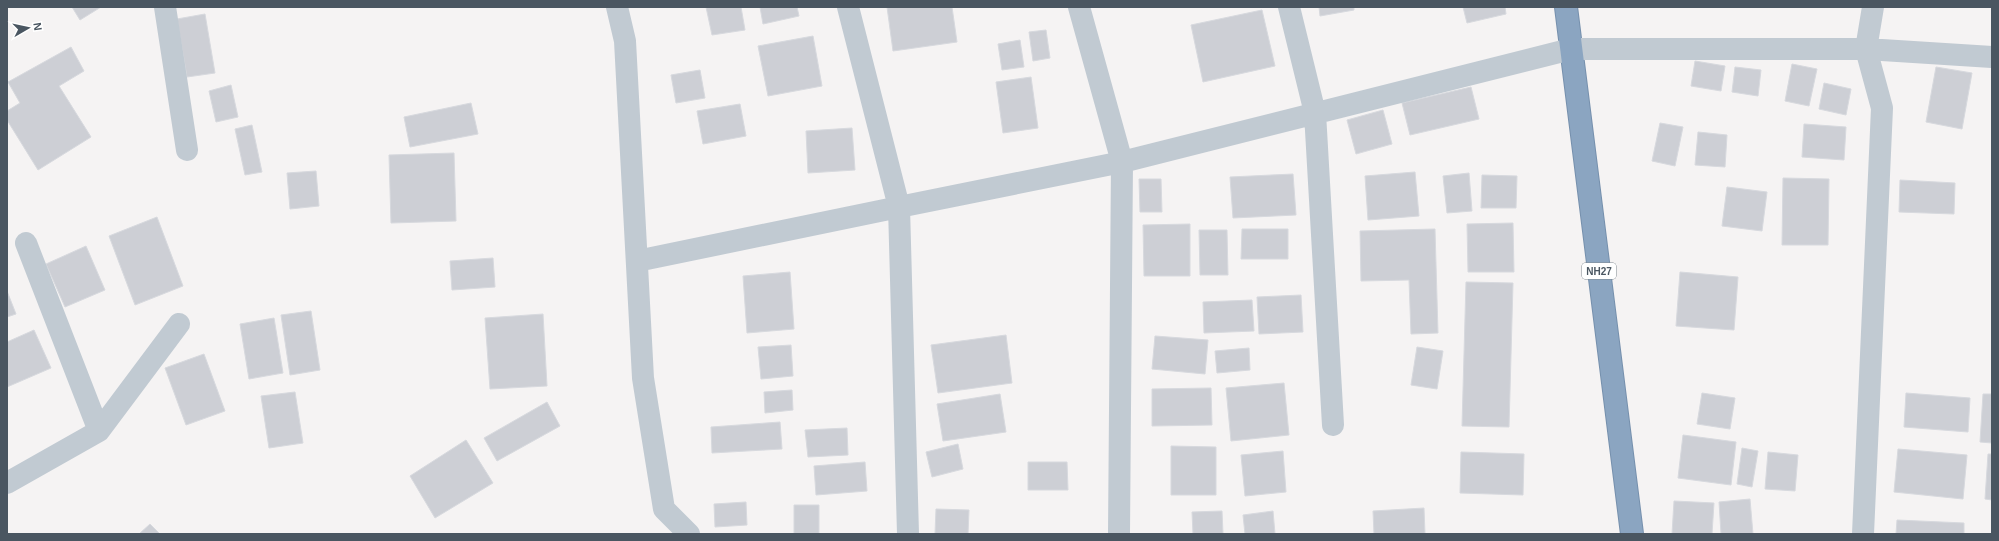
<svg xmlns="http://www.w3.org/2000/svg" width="1999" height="541" viewBox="0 0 1999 541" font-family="Helvetica,sans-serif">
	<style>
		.building { fill: #cdcfd5; stroke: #d7d9de }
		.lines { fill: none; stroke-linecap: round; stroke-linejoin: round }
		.highway-casing { stroke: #7690ad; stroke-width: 24 }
		.minor { stroke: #c1cad2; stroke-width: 22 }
		.highway { stroke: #8ba5c1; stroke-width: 22 }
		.labels { text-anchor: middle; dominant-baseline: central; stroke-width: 4; stroke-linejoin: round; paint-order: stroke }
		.shield { fill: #fff; stroke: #808990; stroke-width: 1 }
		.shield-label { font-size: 10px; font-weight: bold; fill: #4a5661 }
	</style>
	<rect width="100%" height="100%" fill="#f5f3f3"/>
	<!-- building -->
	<path class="building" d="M72 7H101L80 20Z
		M706 7H741L745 30 712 35Z
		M760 7H797L799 16 763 24Z
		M887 7H952L957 42 893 51Z
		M1319 7H1354V10L1320 16Z
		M1463 7H1505L1506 14 1467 23Z
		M1262 10 1275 66 1203 82 1191 25Z
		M205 14 215 73 187 77 177 19Z
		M1046 30 1050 58 1033 61 1029 32Z
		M813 36 822 86 768 96 758 46Z
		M1020 40 1024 67 1002 70 998 44Z
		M71 47 84 71 59 86 91 137 38 170 7 120V111L20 103 8 82Z
		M1695 61 1725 66 1721 91 1691 86Z
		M1792 64 1817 69 1809 106 1785 101Z
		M1735 67 1761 70 1758 96 1732 92Z
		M1936 67 1972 73 1962 129 1926 122Z
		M700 70 705 98 676 103 671 75Z
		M1031 77 1038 128 1003 133 996 82Z
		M1824 83 1851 89 1846 115 1819 109Z
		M231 85 238 117 216 122 209 91Z
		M1471 87 1479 119 1410 135 1402 103Z
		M471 103 478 134 410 147 404 117Z
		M740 104 746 136 703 144 697 111Z
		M1383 110 1392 144 1356 154 1347 120Z
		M1660 123 1683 127 1675 166 1652 161Z
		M1804 124 1846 127 1844 160 1802 157Z
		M252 125 262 172 245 175 235 129Z
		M852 128 855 170 808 173 806 131Z
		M1698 132 1727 135 1725 167 1695 165Z
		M454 153 456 221 391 223 389 155Z
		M316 171 319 206 290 209 287 173Z
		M1415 172 1419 216 1368 220 1365 176Z
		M1469 173 1472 211 1447 213 1443 176Z
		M1293 174 1296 215 1233 218 1230 177Z
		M1482 175 1517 176 1516 208H1481Z
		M1783 178 1829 179 1828 245H1782Z
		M1139 179H1161L1162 212H1140Z
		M1900 180 1955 183 1954 214 1899 212Z
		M1727 187 1767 192 1762 231 1722 226Z
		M157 217 183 286 135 305 109 236Z
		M1513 223 1514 272H1468L1467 224Z
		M1190 224V276H1144L1143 225Z
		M1242 229H1288V259H1241Z
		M1435 229 1438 333 1411 334 1409 280 1361 281 1360 231Z
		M1199 230H1227L1228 275H1200Z
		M86 246 105 290 65 307 46 264Z
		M493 258 495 287 452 290 450 261Z
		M790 272 794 329 747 333 743 276Z
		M1680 272 1738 277 1734 330 1676 326Z
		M1466 282 1513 283 1509 427 1462 426Z
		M7 291 16 314 7 317Z
		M1301 295 1303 332 1259 334 1257 297Z
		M1252 300 1254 331 1204 333 1203 302Z
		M311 311 320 370 290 375 281 315Z
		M543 314 547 386 490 389 485 318Z
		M274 318 283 373 249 379 240 324Z
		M34 330 51 368 7 387V342Z
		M1006 335 1012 383 938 393 931 345Z
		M1155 336 1208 340 1205 374 1152 369Z
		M791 345 793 376 761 379 758 347Z
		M1417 347 1443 351 1437 389 1411 385Z
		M1249 348 1250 370 1217 373 1215 351Z
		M204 354 225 411 186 425 165 368Z
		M1284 383 1289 435 1231 441 1226 388Z
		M1211 388 1212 425 1152 426V389Z
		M792 390 793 410 765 413 764 392Z
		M295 392 303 443 269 448 261 396Z
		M1702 393 1735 398 1730 429 1697 424Z
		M1906 393 1970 398 1968 432 1904 427Z
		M1000 394 1006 432 943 441 937 404Z
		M1983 394H1992V443L1980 442Z
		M547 402 560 426 497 461 484 438Z
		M780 422 782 449 712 453 711 427Z
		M847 428 848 455 808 457 805 430Z
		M1683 435 1736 442 1731 485 1678 478Z
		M466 440 493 483 435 518 410 476Z
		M958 444 963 469 932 477 926 452Z
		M1171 446 1216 447V495H1171Z
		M1742 448 1758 451 1752 487 1737 484Z
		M1898 449 1967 455 1963 499 1894 492Z
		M1283 451 1286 492 1245 496 1241 455Z
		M1461 452 1524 454 1523 495 1460 493Z
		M1768 452 1798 455 1795 491 1765 489Z
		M1988 454H1992V500L1985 499Z
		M865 462 867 491 816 495 814 466Z
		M1028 462H1067L1068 490H1028Z
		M1750 499 1753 534H1721L1719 502Z
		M1674 501 1714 503 1712 534H1672Z
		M746 502 747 525 715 527 714 504Z
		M794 505H819V534H794Z
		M1424 508 1425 534H1374L1373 511Z
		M936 509 969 510 968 534H935Z
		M1222 511 1223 534H1193L1192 512Z
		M1273 511 1275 534H1245L1243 515Z
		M1897 520 1964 523V534H1896Z
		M150 524 160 534H139Z"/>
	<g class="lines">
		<!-- highway casing -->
		<g class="highway-casing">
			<path id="highway" d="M1566 7 1632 534"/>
		</g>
		<!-- minor -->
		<path class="minor" d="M165 7 187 150
			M617 7 625 41 643 378 664 509 689 534
			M848 7 899 207 1122 162 1571 49H1866L1992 57
			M1079 7 1122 162 1119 534
			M1289 7 1315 113 1333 425
			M26 243 99 431
			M637 261 899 207 908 534
			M7 483 99 431 179 324
			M1863 534 1882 108 1866 49 1873 7"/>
		<!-- highway -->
		<use href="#highway" class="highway"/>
	</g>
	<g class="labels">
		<!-- shield labels -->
		<rect class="shield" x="1582" y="263" width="34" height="16" rx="3"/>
		<g class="shield-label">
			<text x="1599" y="271">NH27</text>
		</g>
	</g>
	<!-- border -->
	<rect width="1999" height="541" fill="none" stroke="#4a5661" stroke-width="16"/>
	<!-- north arrow -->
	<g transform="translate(28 28) rotate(81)" stroke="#ffffff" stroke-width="3" paint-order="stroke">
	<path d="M0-3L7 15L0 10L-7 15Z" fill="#4a5661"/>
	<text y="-6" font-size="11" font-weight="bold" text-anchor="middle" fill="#4a5661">N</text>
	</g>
</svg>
